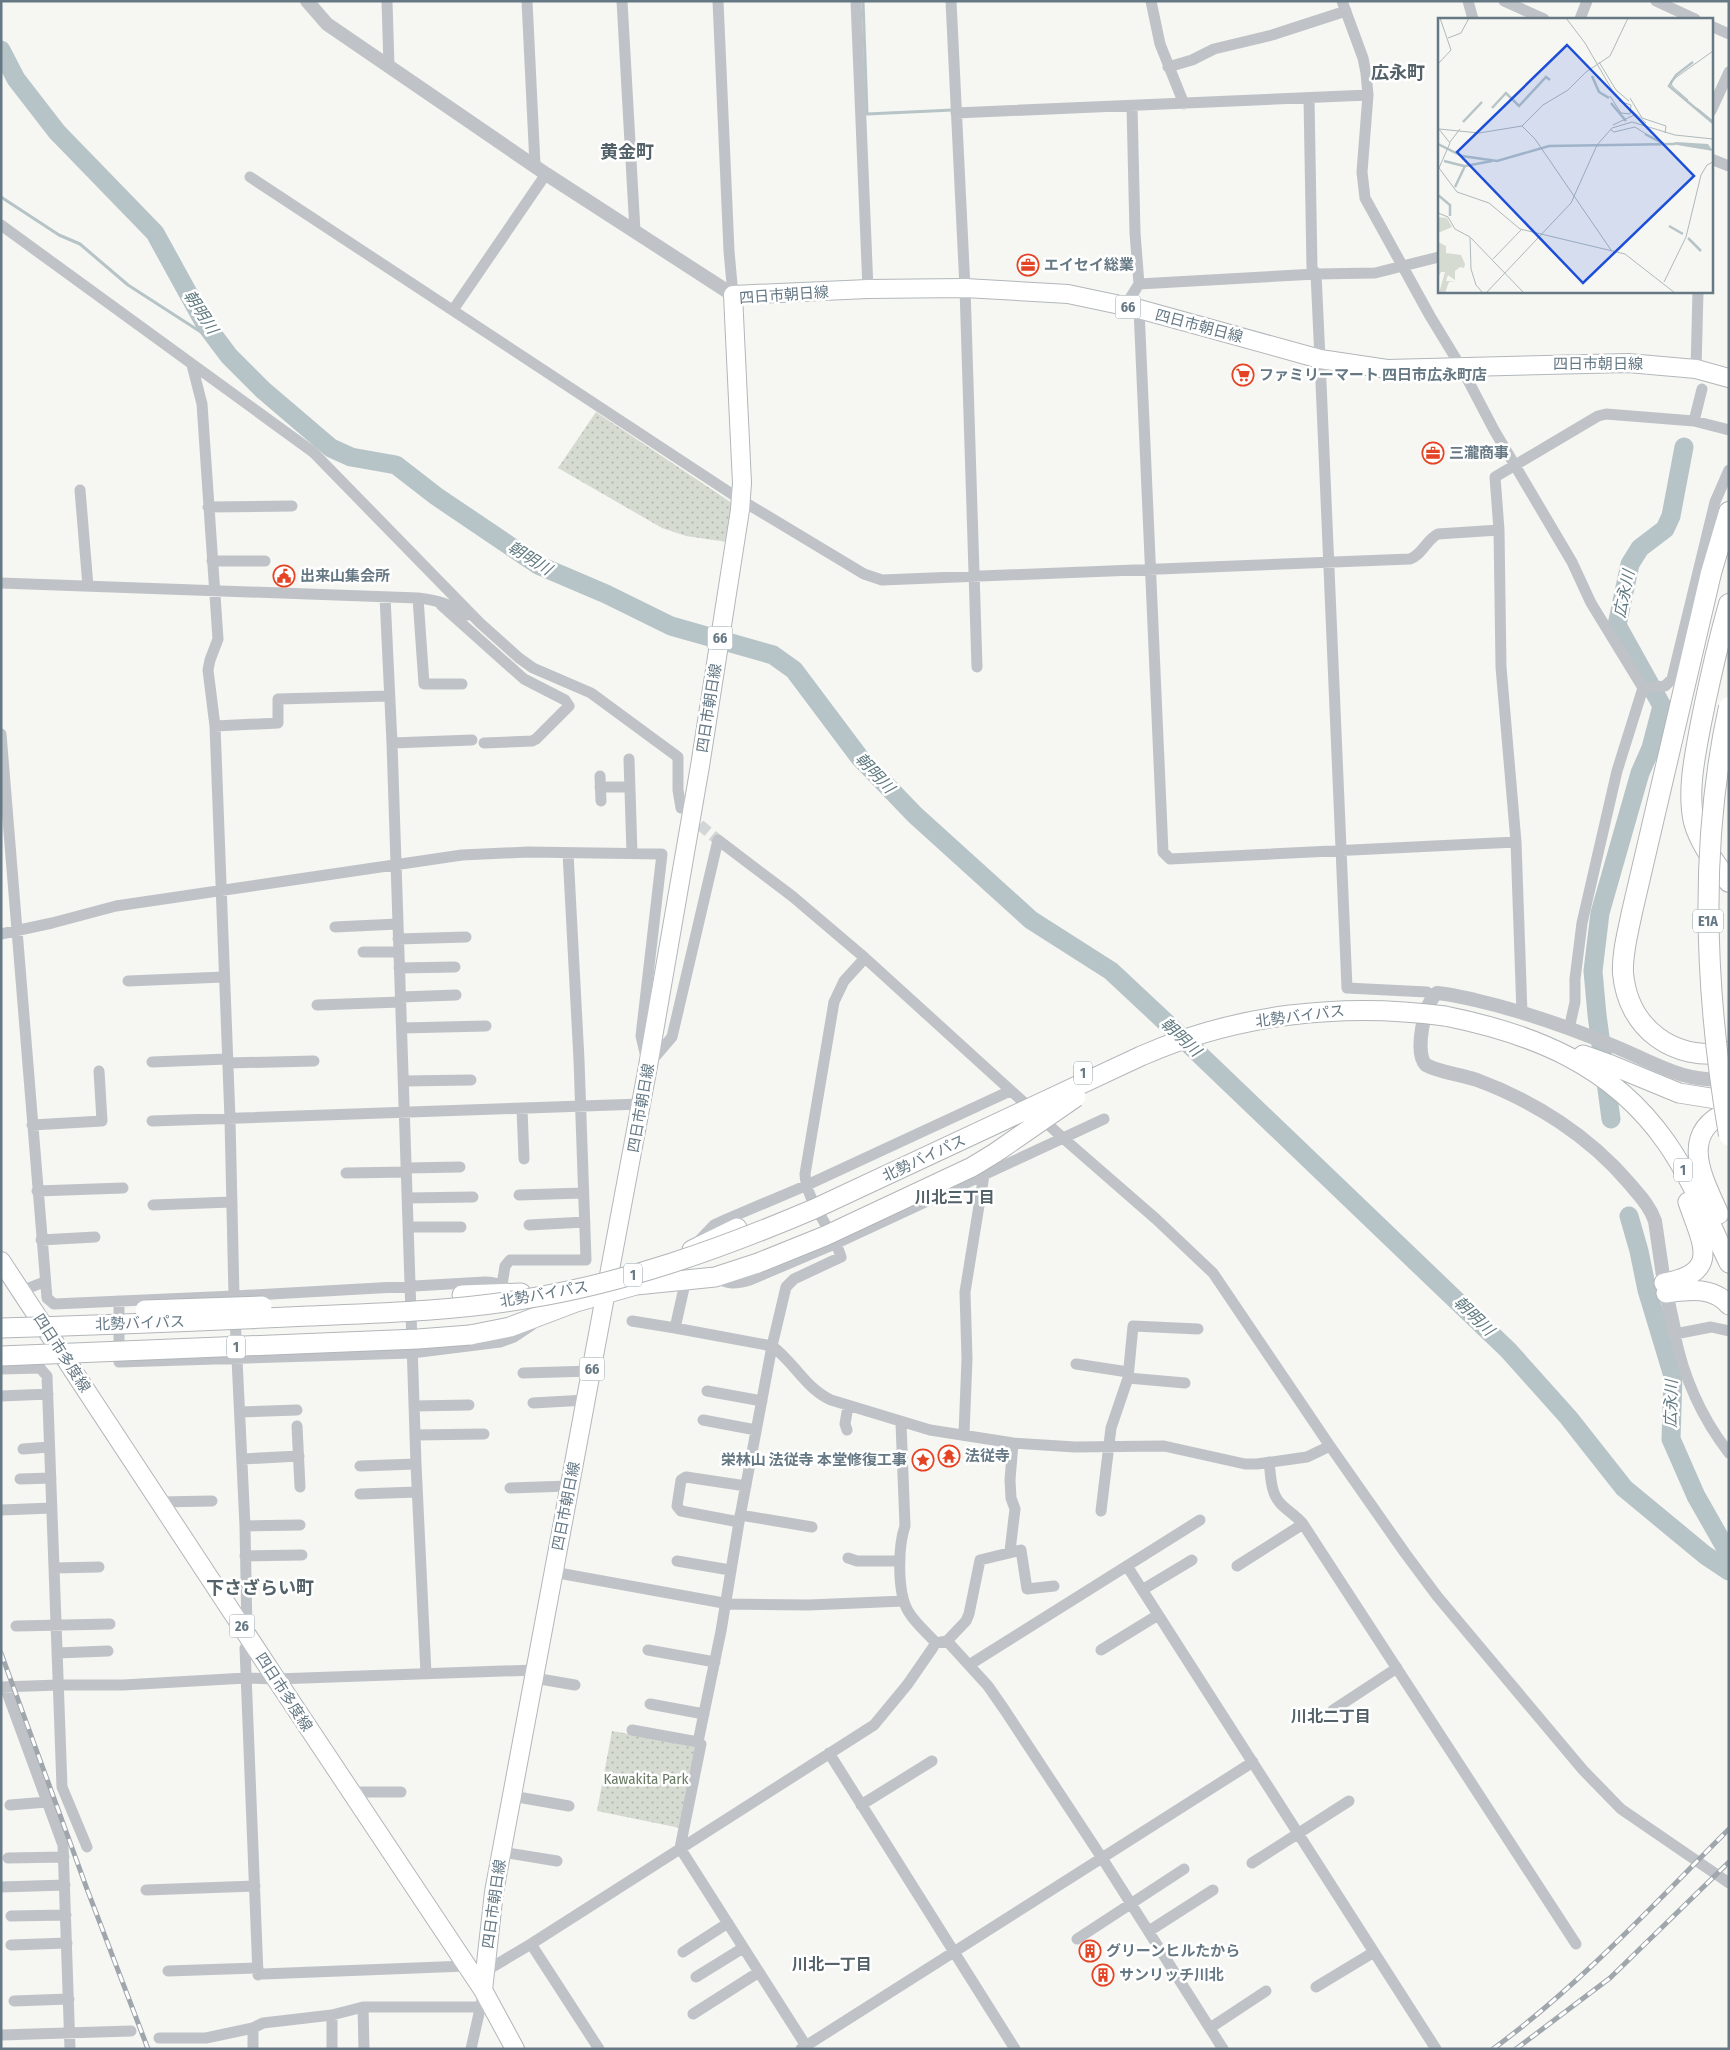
<svg xmlns="http://www.w3.org/2000/svg" width="1730" height="2050" viewBox="0 0 1730 2050" font-family="'Fira Sans Condensed','Noto Sans JP',sans-serif">
	<style>
		.park { fill: url(#park-dots) }
		.lines { fill: none; stroke-linecap: round; stroke-linejoin: round }
		.stream { stroke: #b6c4c7; stroke-width: 3 }
		.river { stroke: #b6c4c7; stroke-width: 19 }
		.minor-tunnel { stroke: #d2d6d6; stroke-width: 11; stroke-dasharray: 11 5.5; stroke-linecap: butt }
		.primary-casing { stroke: #b2b7bb; stroke-width: 20 }
		.trunk-casing { stroke: #b2b6b9; stroke-width: 21 }
		.motorway-casing { stroke: #b2b6b9; stroke-width: 22 }
		.minor { stroke: #bfc3c7; stroke-width: 11 }
		.tertiary { stroke: #bfc3c7; stroke-width: 14 }
		.primary { stroke: #fff; stroke-width: 18 }
		.trunk { stroke: #fff; stroke-width: 19 }
		.motorway { stroke: #fff; stroke-width: 20 }
		.rail-casing { stroke: #a0a7ac; stroke-width: 5 }
		.rail { stroke: #fff; stroke-width: 3; stroke-dasharray: 9; stroke-linecap: butt }
		.trunk-bridge-casing { stroke: #b2b6b9; stroke-width: 21; stroke-linecap: butt }
		.motorway-bridge-casing { stroke: #b2b6b9; stroke-width: 22; stroke-linecap: butt }
		.trunk-bridge { stroke: #fff; stroke-width: 19 }
		.motorway-bridge { stroke: #fff; stroke-width: 20 }
		.labels { text-anchor: middle; dominant-baseline: central; stroke-width: 5; stroke-linejoin: round; paint-order: stroke }
		.shield { fill: #fff; stroke: #93a0a9; stroke-width: 1 }
		.shield-label { font-size: 14px; font-weight: bold; fill: #657884 }
		.poi-label { font-size: 15px; font-weight: bold; fill: #657884; stroke: #fff; text-anchor: start }
		.street-label { font-size: 15px; fill: #657884; stroke: #fff }
		.park-label { font-size: 15px; fill: #6a7b64; stroke: #fff }
		.water-label { font-size: 16px; font-style: italic; fill: #607a80; stroke: #fff }
		.neighbourhood-label { font-size: 16px; font-weight: bold; fill: #536169; stroke: #fff }
		.quarter-label { font-size: 18px; font-weight: bold; fill: #536169; stroke: #fff }
		.inset-river { fill: none; stroke: #b6c4c7; stroke-width: 2.5 }
		.inset-road { fill: none; stroke: #afb9bc; stroke-width: 1 }
		.view { fill: #1d4ed8; fill-opacity: 0.15; stroke: #1d4ed8; stroke-width: 2.5 }
		.inset-edge { fill: none; stroke: #657884; stroke-width: 2.5 }
	</style>
	<defs>
		<pattern id="park-dots" width="8" height="8" patternUnits="userSpaceOnUse" patternTransform="scale(1.25)"><rect width="8" height="8" fill="#d6dbd2"/><path d="M2 2h.1M6 6h.1" fill="none" stroke="#b1b6b0" stroke-width="1.8" stroke-linecap="round"/></pattern>
	</defs>
	<rect width="100%" height="100%" fill="#f6f6f2"/>
	<!-- park -->
	<path class="park" d="M596 412 735 505 727 542 686 536 662 528 558 468Z
		M612 1731 696 1745 680 1828 597 1811Z"/>
	<g class="lines">
		<!-- stream -->
		<path class="stream" d="M863 1 867 114 953 110
			M1 197 59 235 80 244 128 285 221 345"/>
		<!-- river -->
		<path class="river" d="M1 50 16 79 57 132 155 233 205 324 229 356 263 390 331 448 351 457 396 465 436 496 538 565 606 594 671 626 773 655 794 670 860 758 915 815 1031 920 1111 971 1173 1029 1508 1350 1568 1417 1624 1488 1705 1555 1729 1571
			M1611 1119 1597 1015 1593 971 1600 913 1640 773 1651 748 1662 706 1617 625 1630 564 1640 548 1665 529 1671 516 1684 447
			M1629 1216 1639 1251 1647 1290 1673 1376 1671 1439 1696 1496 1729 1554"/>
		<!-- minor-tunnel -->
		<path class="minor-tunnel" d="M687 814 718 840"/>
		<!-- primary casing -->
		<g class="primary-casing">
			<path id="primary" d="M1 1261 276 1679 483 1990 515 2049
				M483 1990 494 1892 648 1066 700 766 740 510 742 483 733 295 868 289 965 288 1068 294 1139 309 1320 359 1387 369 1628 363 1696 369 1729 378"/>
		</g>
		<!-- trunk casing -->
		<g class="trunk-casing">
			<path id="trunk" d="M1445 1016C1534 1034 1612 1065 1666 1142 1692 1179 1709 1222 1729 1263
				M1583 1055 1611 1065 1679 1093 1729 1101
				M1719 1214C1703 1178 1677 1133 1729 1111
				M692 1250 737 1228
				M1664 1283C1722 1273 1702 1243 1688 1202
				M1666 1293C1689 1290 1712 1286 1729 1305
				M462 1295 521 1293
				M470 1335 510 1327 576 1302 636 1285 715 1277 758 1263"/>
		</g>
		<!-- motorway casing -->
		<g class="motorway-casing">
			<path id="motorway" d="M1729 512 1711 573 1632 912C1628 932 1622 953 1623 973 1628 1029 1674 1062 1729 1052
				M1729 604C1718 643 1709 683 1701 723 1695 755 1687 791 1694 822 1700 844 1716 864 1729 882"/>
		</g>
		<!-- minor -->
		<path class="minor" d="M387 1 389 66
			M527 1 535 165
			M622 1 635 231
			M718 1 729 251 733 295
			M856 1 868 289
			M951 1 965 288 977 667
			M1151 1 1160 44 1184 104
			M1342 1 1363 58 1366 73 1368 95 1362 172 1365 198 1430 316 1461 367 1494 430 1572 562 1591 603 1643 688 1617 771 1582 923 1575 979V1002L1569 1029
			M1468 1 1473 19
			M1504 1 1544 19
			M1656 1 1695 19
			M1580 19 1587 1
			M1711 26 1729 34
			M1168 67 1192 60 1214 49 1272 35 1346 11
			M1309 98 1312 268 1316 274 1320 359 1347 988 1427 992 1433 996
			M1711 111 1729 72
			M956 113 1368 95
			M1711 159 1729 166
			M250 177 741 500 864 574 882 580 1410 559C1422 555 1427 539 1438 534L1499 530
			M1 225 313 452 480 623 519 658 533 668 591 693 678 757V790L681 808
			M1139 284 1316 274 1375 273 1439 257
			M1128 307 1129 300 1139 284 1135 233 1132 106
			M1139 309 1163 852 1170 859 1516 842
			M453 310 546 174
			M192 365 202 404 218 639 210 660 208 670 215 726 230 1119 234 1296 245 1526 247 1632
			M1696 369 1698 291
			M1694 421 1702 389
			M80 490 88 586
			M208 507 292 506
			M212 561H265
			M1 583 418 598C438 600 451 605 468 615
			M385 597 392 743 416 1464 426 1674
			M418 598 424 684H462
			M441 605 524 679 565 700 569 706 536 739 532 741 484 743
			M1643 688 1665 686 1672 679 1715 502 1729 470
			M215 726 278 723V699L389 696
			M1 734 47 1298 54 1304 234 1296 485 1282C496 1282 501 1284 507 1293
			M392 743 472 740
			M629 759 632 853
			M600 776 601 801
			M600 787H630
			M335 927 397 924
			M1 934 52 923 116 906 462 855 528 852 662 854 641 1036 646 1057
			M398 939 466 937
			M363 952H399
			M399 968 455 967
			M128 981 224 977
			M401 997 456 995
			M317 1005 401 1002
			M1522 1013 1516 842 1501 667 1499 530 1495 477 1598 416 1606 414 1694 421 1729 430
			M402 1028 486 1026
			M152 1062 227 1059
			M228 1063 314 1061
			M649 1064 672 1037 718 840 792 896 865 958 1063 1138 1156 1219 1213 1273 1330 1446 1405 1553 1437 1596 1583 1770 1621 1809 1729 1883
			M404 1081 471 1080
			M522 1109 524 1159
			M152 1121 641 1104
			M32 1125 102 1121 99 1071
			M407 1168 460 1167
			M346 1173 407 1172
			M37 1191 123 1188
			M519 1195 583 1193
			M408 1198 473 1197
			M153 1205 231 1202
			M529 1225 585 1222
			M408 1227H461
			M41 1240 95 1237
			M695 1245 714 1225 727 1219 805 1186 1010 1091
			M715 1277C727 1285 736 1284 750 1280L837 1243 1104 1119
			M686 1279 675 1328 772 1346C794 1362 805 1388 831 1400L930 1430 1013 1443 1075 1447 1164 1446 1245 1464H1257L1307 1457 1330 1446
			M502 1285 505 1266 510 1260H586L579 1060 568 853
			M21 1291 44 1282
			M119 1301V1362L412 1353 500 1342 514 1337 532 1325
			M632 1321 675 1328
			M1729 1331 1711 1327 1675 1334C1684 1379 1701 1417 1729 1453
			M1076 1364 1128 1372
			M1 1369 40 1368 47 1376 62 1787 87 1847
			M523 1373 592 1371
			M1128 1378 1185 1383
			M707 1391 762 1401
			M2 1396 48 1394
			M533 1403 586 1400
			M414 1406 469 1405
			M240 1412 297 1410
			M703 1420 756 1430
			M901 1423 905 1526C898 1546 897 1592 908 1611 915 1623 927 1633 936 1643
			M297 1426 300 1487
			M847 1430 845 1424 848 1406
			M964 1434 967 1359 965 1292 984 1175
			M415 1435 484 1434
			M23 1449 49 1447
			M242 1459 299 1456
			M1269 1462C1271 1475 1270 1492 1280 1503 1287 1511 1296 1515 1303 1524L1576 1944
			M360 1466 416 1464
			M20 1479 51 1478
			M510 1488 569 1486
			M360 1494 417 1492
			M160 1502 212 1501
			M1 1510 52 1508
			M1101 1511 1111 1428 1128 1378 1133 1326 1198 1329
			M740 1515 812 1527
			M739 1522 681 1511 677 1506 681 1480 686 1477 746 1486
			M245 1526 300 1525
			M1010 1551 1015 1509 1011 1498 1010 1480 1013 1443
			M245 1556 302 1555
			M848 1558 857 1561H899
			M677 1561 730 1570
			M1127 1566 1436 2049
			M1237 1566 1303 1524
			M54 1568 99 1567
			M553 1572 729 1604 809 1605 904 1601
			M1142 1590 1192 1560
			M16 1626 110 1624
			M947 1641 966 1621 969 1614 980 1560 1021 1550 1027 1589 1054 1586
			M245 1648 258 1975
			M648 1650 715 1662
			M1101 1650 1158 1615
			M57 1653 108 1651
			M969 1665 1200 1520
			M534 1678 575 1685
			M1 1687 59 1685H123L246 1678 276 1679 535 1670
			M5 1687 63 1845 70 2049
			M650 1704 704 1714
			M1333 1710 1397 1668
			M632 1730 698 1742
			M829 1753 1015 2049
			M350 1792H401
			M512 1796 569 1806
			M10 1805 47 1802
			M861 1805 932 1761
			M502 1852 557 1861
			M8 1858 64 1857
			M1252 1863 1349 1801
			M1 1887 65 1885
			M146 1890 255 1886
			M11 1916 66 1915
			M1149 1931 1213 1890
			M1077 1939 1184 1869
			M531 1944 599 2049
			M11 1945 67 1943
			M683 1952 728 1923
			M168 1971 258 1968
			M484 1972 531 1944 874 1725 907 1685 936 1643 947 1641 988 1686 1004 1709 1102 1858 1223 2049
			M263 1974 466 1966
			M696 1977 743 1948
			M1316 1987 1374 1952
			M14 2001 69 1999
			M363 2007 364 2049
			M693 2014 759 1972
			M332 2015V2049
			M253 2028V2049
			M1210 2028 1266 1991
			M1 2035 131 2031
			M159 2038H206L253 2028 263 2023 332 2015 363 2007H481
			M471 2049 482 2000
			M801 2049 1253 1762
			M808 2049 680 1848 701 1744 698 1742 721 1631 739 1522 772 1346 786 1287 794 1279 841 1257C833 1229 806 1202 805 1174L834 1002 844 981 865 958"/>
		<!-- tertiary -->
		<path class="tertiary" d="M307 1 327 24 546 174 733 295
			M1675 1334 1664 1283 1655 1221C1650 1206 1639 1195 1629 1183 1589 1136 1534 1101 1477 1080 1460 1074 1441 1073 1426 1065 1414 1054 1424 1002 1437 993 1450 994 1462 997 1475 1000 1523 1011 1571 1028 1616 1047 1655 1063 1683 1083 1728 1079"/>
		<!-- primary -->
		<use href="#primary" class="primary"/>
		<!-- trunk -->
		<use href="#trunk" class="trunk"/>
		<!-- motorway -->
		<use href="#motorway" class="motorway"/>
		<!-- rail casing -->
		<g class="rail-casing">
			<path id="rail" d="M1 1653 87 1889 148 2049
				M1493 2049C1580 1985 1653 1905 1729 1829
				M1516 2049 1610 1978 1729 1862"/>
		</g>
		<!-- rail -->
		<use href="#rail" class="rail"/>
		<!-- trunk-bridge casing -->
		<g class="trunk-bridge-casing">
			<path id="trunk-bridge" d="M758 1263 825 1236 972 1167 995 1153 1076 1097
				M145 1310 262 1306
				M1 1328C104 1325 206 1321 309 1316 381 1313 453 1311 525 1299 625 1283 720 1249 814 1209L1141 1056C1237 1014 1342 1002 1445 1016
				M1 1356 418 1339 470 1335"/>
		</g>
		<!-- motorway-bridge casing -->
		<g class="motorway-bridge-casing">
			<path id="motorway-bridge" d="M1729 707C1698 848 1705 994 1729 1135"/>
		</g>
		<!-- trunk-bridge -->
		<use href="#trunk-bridge" class="trunk-bridge"/>
		<!-- motorway-bridge -->
		<use href="#motorway-bridge" class="motorway-bridge"/>
	</g>
	<!-- icons -->
	<defs>
		<g id="office-ring" transform="scale(1.125)"><circle r="9.5" fill="#fff" stroke="#e44324" stroke-width="1.5"/><path d="M-6-3h4V-5.5h4V-3h4V5H-6ZM-1-4.5V-3h2v-1.5ZM-6 0V1H6V0Z" fill="#e44324"/></g>
		<g id="supermarket-ring" transform="scale(1.125)"><circle r="9.5" fill="#fff" stroke="#e44324" stroke-width="1.5"/><path d="M-6-5.5h2.5l.6 2H6L4.5 2H-2.5L-4.4-4H-6ZM-1.5 3.2a1.3 1.3 0 1 0 .1 0ZM3 3.2a1.3 1.3 0 1 0 .1 0Z" fill="#e44324"/></g>
		<g id="civic-ring" transform="scale(1.125)"><circle r="9.5" fill="#fff" stroke="#e44324" stroke-width="1.5"/><path d="M-.6-6.5H3V-4.5H.6V-3L4-1V1h2V6H-6V1h2V-1L-.6-3ZM-1.2 2.5V6h2.4V2.5Z" fill="#e44324"/></g>
		<g id="temple-ring" transform="scale(1.125)"><circle r="9.5" fill="#fff" stroke="#e44324" stroke-width="1.5"/><path d="M0-6L5-2H3V0L6.5 2.5H4V6H1.5V3h-3V6H-4V2.5H-6.5L-3 0V-2H-5Z" fill="#e44324"/></g>
		<g id="sight-ring" transform="scale(1.125)"><circle r="9.5" fill="#fff" stroke="#e44324" stroke-width="1.5"/><path d="M0-6L1.8-2.2L6-1.7L2.9 1.2L3.7 5.4L0 3.3L-3.7 5.4L-2.9 1.2L-6-1.7L-1.8-2.2Z" fill="#e44324"/></g>
		<g id="building-ring" transform="scale(1.125)"><circle r="9.5" fill="#fff" stroke="#e44324" stroke-width="1.5"/><path d="M-4-6H4V6H1V3H-1V6H-4ZM-2.5-4.3h1.7v1.8h-1.7ZM.8-4.3h1.7v1.8H.8ZM-2.5-1h1.7V.8h-1.7ZM.8-1h1.7V.8H.8Z" fill="#e44324"/></g>
	</defs>
	<g fill-rule="evenodd">
		<use href="#office-ring" x="1028" y="265"/>
		<use href="#supermarket-ring" x="1243" y="375"/>
		<use href="#office-ring" x="1433" y="453"/>
		<use href="#civic-ring" x="284" y="576"/>
		<use href="#temple-ring" x="949" y="1456"/>
		<use href="#sight-ring" x="923" y="1460"/>
		<use href="#building-ring" x="1090" y="1951"/>
		<use href="#building-ring" x="1103" y="1975"/>
	</g>
	<g class="labels">
		<!-- shield labels -->
		<g class="shield">
			<rect x="1115.5" y="295.5" width="25" height="23" rx="4"/>
			<rect x="707.5" y="626.5" width="25" height="23" rx="4"/>
			<rect x="1693" y="909.5" width="30" height="23" rx="4"/>
			<rect x="1074" y="1061.5" width="18" height="23" rx="4"/>
			<rect x="1674" y="1158.5" width="18" height="23" rx="4"/>
			<rect x="624" y="1263.5" width="18" height="23" rx="4"/>
			<rect x="227" y="1335.5" width="18" height="23" rx="4"/>
			<rect x="579.5" y="1357.5" width="25" height="23" rx="4"/>
			<rect x="229.5" y="1614.5" width="25" height="23" rx="4"/>
		</g>
		<g class="shield-label">
			<text x="1128" y="307">66</text>
			<text x="720" y="638">66</text>
			<text x="1708" y="921">E1A</text>
			<text x="1083" y="1073">1</text>
			<text x="1683" y="1170">1</text>
			<text x="633" y="1275">1</text>
			<text x="236" y="1347">1</text>
			<text x="592" y="1369">66</text>
			<text x="242" y="1626">26</text>
		</g>
		<!-- poi labels -->
		<g class="poi-label">
			<text x="1044" y="265">エイセイ総業</text>
			<text x="1259" y="375">ファミリーマート 四日市広永町店</text>
			<text x="1449" y="453">三瀧商事</text>
			<text x="300" y="576">出来山集会所</text>
			<text x="965" y="1456">法従寺</text>
			<text x="907" y="1460" text-anchor="end">栄林山 法従寺 本堂修復工事</text>
			<text x="1106" y="1951">グリーンヒルたから</text>
			<text x="1119" y="1975">サンリッチ川北</text>
		</g>
		<!-- street labels -->
		<g class="street-label">
			<text transform="translate(784 295) rotate(-4)">四日市朝日線</text>
			<text transform="translate(1199 326) rotate(15)">四日市朝日線</text>
			<text x="1598" y="364">四日市朝日線</text>
			<text transform="translate(709 708) rotate(-81)">四日市朝日線</text>
			<text transform="translate(1300 1016) rotate(-7)">北勢バイパス</text>
			<text transform="translate(641 1108) rotate(-80)">四日市朝日線</text>
			<text transform="translate(924 1158) rotate(-25)">北勢バイパス</text>
			<text transform="translate(544 1294) rotate(-10)">北勢バイパス</text>
			<text transform="translate(140 1323) rotate(-2)">北勢バイパス</text>
			<text transform="translate(62 1353) rotate(57)">四日市多度線</text>
			<text transform="translate(566 1506) rotate(-79)">四日市朝日線</text>
			<text transform="translate(284 1692) rotate(57)">四日市多度線</text>
			<text transform="translate(494 1904) rotate(-82)">四日市朝日線</text>
		</g>
		<!-- park labels -->
		<g class="park-label">
			<text x="646" y="1779">Kawakita Park</text>
		</g>
		<!-- water labels -->
		<g class="water-label">
			<text transform="translate(201 312) rotate(57)">朝明川</text>
			<text transform="translate(530 558) rotate(32)">朝明川</text>
			<text transform="translate(1624 594) rotate(-78)">広永川</text>
			<text transform="translate(875 773) rotate(47)">朝明川</text>
			<text transform="translate(1181 1037) rotate(43)">朝明川</text>
			<text transform="translate(1474 1316) rotate(44)">朝明川</text>
			<text transform="translate(1671 1404) rotate(-89)">広永川</text>
		</g>
		<!-- neighbourhood labels -->
		<g class="neighbourhood-label">
			<text x="955" y="1197">川北三丁目</text>
			<text x="1331" y="1716">川北二丁目</text>
			<text x="832" y="1964">川北一丁目</text>
		</g>
		<!-- quarter labels -->
		<g class="quarter-label">
			<text x="1398" y="73">広永町</text>
			<text x="627" y="152">黄金町</text>
			<text x="260" y="1588">下さざらい町</text>
		</g>
	</g>
	<!-- overview -->
	<g transform="translate(1438 18)">
		<rect width="275" height="275" fill="#f6f6f2"/>
		<path d="M0 199 9 200 14 209 0 215ZM0 224 8 228V235L23 237 27 246 26 250 22 249 17 253V262L10 257 8 263H17L11 264 7 275H1L7 254H3L0 260Z" fill="#d6dbd2"/>
		<path d="M238 124 270 126 275 133 233 126Z" fill="#b6c4c7"/>
		<path class="inset-river" d="M255 44 238 57 231 68 275 105M154 58 161 74 171 80M173 85 188 103M54 90 68 75 81 88 108 59 112 62M25 104 44 84M207 116 228 127M0 126 24 138 59 143 111 128 237 126M6 143 26 148M17 169 27 148 54 143M0 177 12 187V198M231 208 245 216M250 220 263 233"/>
		<path class="inset-road" d="M128 0 147 25 177 77 208 105M10 20 23 15 31 0M161 44 178 72 191 83M0 46 13 32 2 0M172 78 183 95 192 96 193 87 181 83M192 80 204 100 228 108 227 115M250 82 234 68 233 63 275 33M259 90 275 103M175 107 196 97M0 110 12 125 1 150 19 174 51 185 82 211 187 236 237 275M1 111 41 115 84 108M173 112 176 114 197 109 208 116M12 124 22 111M0 195 10 199 17 211 32 219 33 251 38 267 45 275M33 220 86 275M173 232 97 121 84 108 105 87 130 72 148 54 172 38 190 0M55 241 83 212M226 264 248 219 263 157 269 147 275 144M48 275 133 185 159 127 174 110 194 104 237 117 275 121"/>
		<path class="view" d="M129 27 256 158 145 265 19 134Z"/>
		<rect width="275" height="275" class="inset-edge"/>
	</g>
	<!-- border -->
	<rect width="1730" height="2050" fill="none" stroke="#657884" stroke-width="5"/>
</svg>
